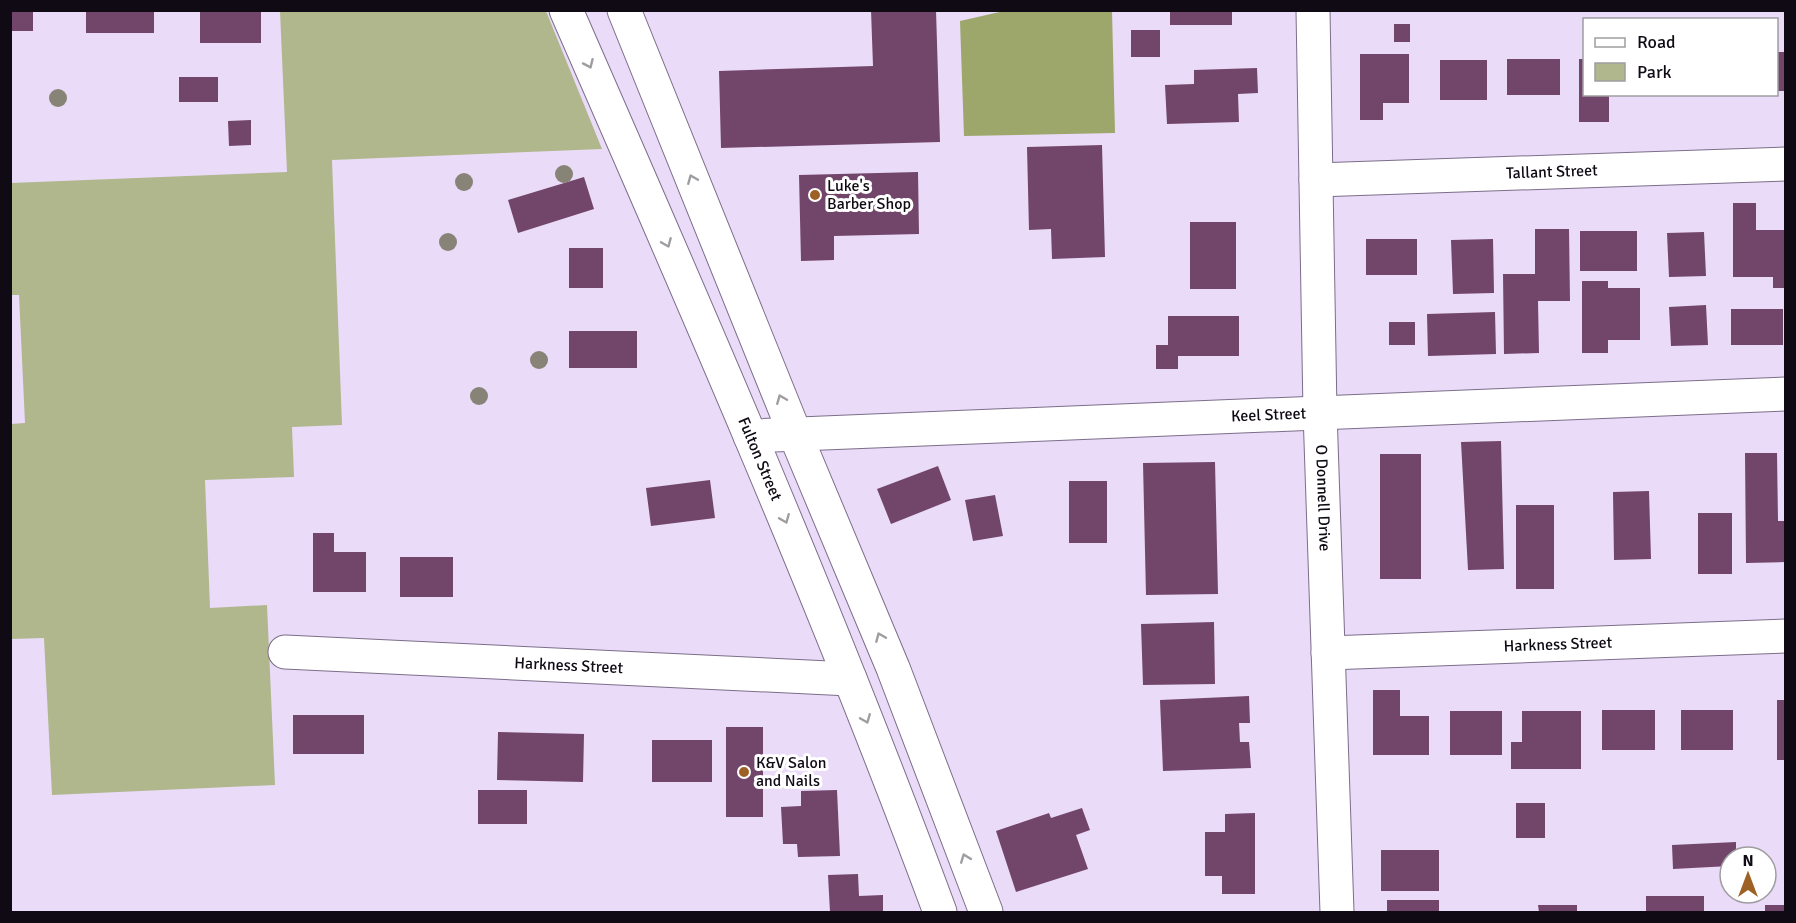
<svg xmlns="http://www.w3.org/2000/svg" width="1796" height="923" viewBox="0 0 1796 923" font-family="Signika,sans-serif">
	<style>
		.green { fill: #b0b78d }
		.forest { fill: #9da66b }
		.building { fill: #72456a }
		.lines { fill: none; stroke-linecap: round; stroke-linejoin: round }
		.minor-casing { stroke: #7c6e89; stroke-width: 35 }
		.tertiary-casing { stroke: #7c6e89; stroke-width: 35 }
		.minor { stroke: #fff; stroke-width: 33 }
		.tertiary { stroke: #fff; stroke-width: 33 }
		.tree { fill: #878377 }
		.oneway { stroke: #9f9da1 }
		.poi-dot { fill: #9e6125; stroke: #fff; stroke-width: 2 }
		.labels { text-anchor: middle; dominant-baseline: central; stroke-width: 6; stroke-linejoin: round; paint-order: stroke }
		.street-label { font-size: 16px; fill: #0f0a14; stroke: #fff }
		.poi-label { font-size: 16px; fill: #0f0a14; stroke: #fff; text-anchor: start }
	</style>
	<rect width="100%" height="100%" fill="#eadbf9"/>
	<!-- green -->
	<path class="green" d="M280 11H546L602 149 332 160 342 425 292 427 294 477 205 480 210 608 267 605 275 785 52 795 44 638 11 639 10 424 25 423 19 295H11V183L287 172Z"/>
	<!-- forest -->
	<path class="forest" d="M1004 11H1112L1115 133 964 136 960 21Z"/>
	<!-- building -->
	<path class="building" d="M10 10H33V31H10Z
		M86 10H154V33H86Z
		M200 10H261V43H200Z
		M871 10H936L940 142 721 148 719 71 873 66Z
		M1170 10H1232V25H1170Z
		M1394 24H1410V42H1394Z
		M1131 30H1160V57H1131Z
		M1776 52H1786V91H1776Z
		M1360 54H1409V103H1383V120H1360Z
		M1507 59H1560V95H1507Z
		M1579 59H1584V94H1609V122H1579Z
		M1440 60H1487V100H1440Z
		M1257 68 1258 93 1238 94 1239 122 1167 124 1165 85 1194 84V70Z
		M179 77H218V102H179Z
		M251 120V145L229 146 228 121Z
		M1102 145 1105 257 1052 259 1051 229 1029 230 1027 147Z
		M918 172 919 234 834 236V260L801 261 799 175Z
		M584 177 594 209 518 233 508 200Z
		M1733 203H1756V230H1786V288H1773V277H1733Z
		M1190 222H1236V289H1190Z
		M1535 229H1569L1570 301H1538L1539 353 1504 354 1503 274H1535Z
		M1580 231H1637V271H1580Z
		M1704 232 1706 276 1669 277 1667 233Z
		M1366 239H1417V275H1366Z
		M1493 239 1494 293 1453 294 1451 240Z
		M569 248H603V288H569Z
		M1582 281H1608V288H1640V340H1608V353H1582Z
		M1706 305 1708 345 1671 346 1669 307Z
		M1731 309H1783V345H1731Z
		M1495 312 1496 354 1428 356 1427 314Z
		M1168 316H1239V356H1178V369H1156V345H1168Z
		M1389 322H1415V345H1389Z
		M569 331H637V368H569Z
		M1501 441 1504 569 1468 570 1461 442Z
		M1745 453H1777L1778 521H1786V562L1746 563Z
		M1380 454H1421V579H1380Z
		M1215 462 1218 594 1146 595 1143 463Z
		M938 466 951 500 891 524 877 489Z
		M710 480 715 518 651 526 646 488Z
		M1069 481H1107V543H1069Z
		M1649 491 1651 559 1614 560 1613 492Z
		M995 495 1003 536 973 541 965 500Z
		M1516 505H1554V589H1516Z
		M1698 513H1732V574H1698Z
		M313 533H334V552H366V592H313Z
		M400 557H453V597H400Z
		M1214 622 1215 684 1143 685 1141 624Z
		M1373 690H1400V716H1429V755H1373Z
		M1249 696 1250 723H1239L1240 742H1249L1251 768 1163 771 1160 700Z
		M1777 700H1786V760H1777Z
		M1602 710H1655V750H1602Z
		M1681 710H1733V750H1681Z
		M1450 711H1502V755H1450Z
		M1522 711H1581V769H1511V742H1522Z
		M293 715H364V754H293Z
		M726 727H763V817H726Z
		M498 732 584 734 583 782 497 780Z
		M652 740H712V782H652Z
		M478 790H527V824H478Z
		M837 790 840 856 798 857 797 844H783L781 807 801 806V791Z
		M1516 803H1545V838H1516Z
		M1082 808 1090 830 1076 835 1088 869 1016 892 996 831 1049 813 1051 818Z
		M1255 813V894H1222V876H1205V832H1225V814Z
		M1736 842V857H1730V866L1673 869 1672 845Z
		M1381 850H1439V891H1381Z
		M858 874 859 896 883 895V912H830L828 875Z
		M1646 896H1704V912H1646Z
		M1387 900H1439V912H1387Z
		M1538 905H1577V912H1539Z
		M1765 905H1786V912H1765Z"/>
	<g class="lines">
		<!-- minor casing -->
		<g class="minor-casing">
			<g id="minor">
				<path id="s1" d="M1313 10 1320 412 1337 912"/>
				<path id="s2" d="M1316 180 1786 164"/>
				<path id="s3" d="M750 436 1786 394"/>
				<path id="s4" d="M285 652 850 679"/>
				<path id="s5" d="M1328 653 1786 636"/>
			</g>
		</g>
		<!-- tertiary casing -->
		<g class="tertiary-casing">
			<g id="tertiary">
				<path id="s6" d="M566 10C697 309 827 607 940 912"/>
				<path d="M624 10 795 434 893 668 986 912"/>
			</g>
		</g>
		<!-- minor -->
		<use href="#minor" class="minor"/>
		<!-- tertiary -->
		<use href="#tertiary" class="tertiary"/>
	</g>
	<!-- trees -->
	<g class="tree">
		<circle cx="58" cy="98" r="9"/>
		<circle cx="564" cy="174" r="9"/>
		<circle cx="464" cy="182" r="9"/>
		<circle cx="448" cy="242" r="9"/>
		<circle cx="539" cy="360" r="9"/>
		<circle cx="479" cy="396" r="9"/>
	</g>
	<!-- one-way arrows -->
	<defs><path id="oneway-chevron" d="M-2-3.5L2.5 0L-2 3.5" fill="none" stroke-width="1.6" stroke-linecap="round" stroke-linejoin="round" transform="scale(1.5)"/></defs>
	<g class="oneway">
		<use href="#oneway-chevron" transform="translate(589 64) rotate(66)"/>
		<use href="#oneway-chevron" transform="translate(692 179) rotate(-112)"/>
		<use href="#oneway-chevron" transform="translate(667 243) rotate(67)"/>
		<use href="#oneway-chevron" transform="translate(781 399) rotate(-112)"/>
		<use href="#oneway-chevron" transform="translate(785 519) rotate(68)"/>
		<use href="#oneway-chevron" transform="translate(880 637) rotate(-113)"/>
		<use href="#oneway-chevron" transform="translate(866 719) rotate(68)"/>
		<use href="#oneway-chevron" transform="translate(965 858) rotate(-111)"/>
	</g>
	<!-- markers -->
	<g class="poi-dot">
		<circle cx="815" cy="195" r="6"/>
		<circle cx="744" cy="772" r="6"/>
	</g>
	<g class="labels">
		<!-- street labels -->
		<g class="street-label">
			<text stroke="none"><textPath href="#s2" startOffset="236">Tallant Street</textPath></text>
			<text stroke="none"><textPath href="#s3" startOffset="519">Keel Street</textPath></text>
			<text stroke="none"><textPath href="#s6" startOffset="489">Fulton Street</textPath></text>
			<text stroke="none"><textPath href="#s1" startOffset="488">O Donnell Drive</textPath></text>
			<text stroke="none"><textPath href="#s5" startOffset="230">Harkness Street</textPath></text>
			<text stroke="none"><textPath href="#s4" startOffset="284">Harkness Street</textPath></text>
		</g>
		<!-- poi labels -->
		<g class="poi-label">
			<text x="827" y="186">Luke's<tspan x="827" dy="18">Barber Shop</tspan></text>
			<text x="756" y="763">K&amp;V Salon<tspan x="756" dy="18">and Nails</tspan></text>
		</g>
	</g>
	<!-- border -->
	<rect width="1796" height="923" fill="none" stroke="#0f0a14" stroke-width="24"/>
	<!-- legend -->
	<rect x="1583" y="18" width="195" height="78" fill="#ffffff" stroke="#9f9da1" stroke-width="1.5"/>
	<rect x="1595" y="38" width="30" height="9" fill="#ffffff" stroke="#9f9da1" stroke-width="1.5"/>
	<text x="1637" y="48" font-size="18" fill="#0f0a14">Road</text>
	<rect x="1595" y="63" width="30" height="18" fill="#b0b78d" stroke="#9f9da1" stroke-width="1.5"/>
	<text x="1637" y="78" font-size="18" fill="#0f0a14">Park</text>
	<!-- north arrow -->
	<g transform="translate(1748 875)"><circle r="28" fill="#ffffff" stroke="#9f9da1" stroke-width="1.5"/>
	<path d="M0-4.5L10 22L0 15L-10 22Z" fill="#9e6125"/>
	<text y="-9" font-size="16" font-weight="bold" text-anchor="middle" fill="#0f0a14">N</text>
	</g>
</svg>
